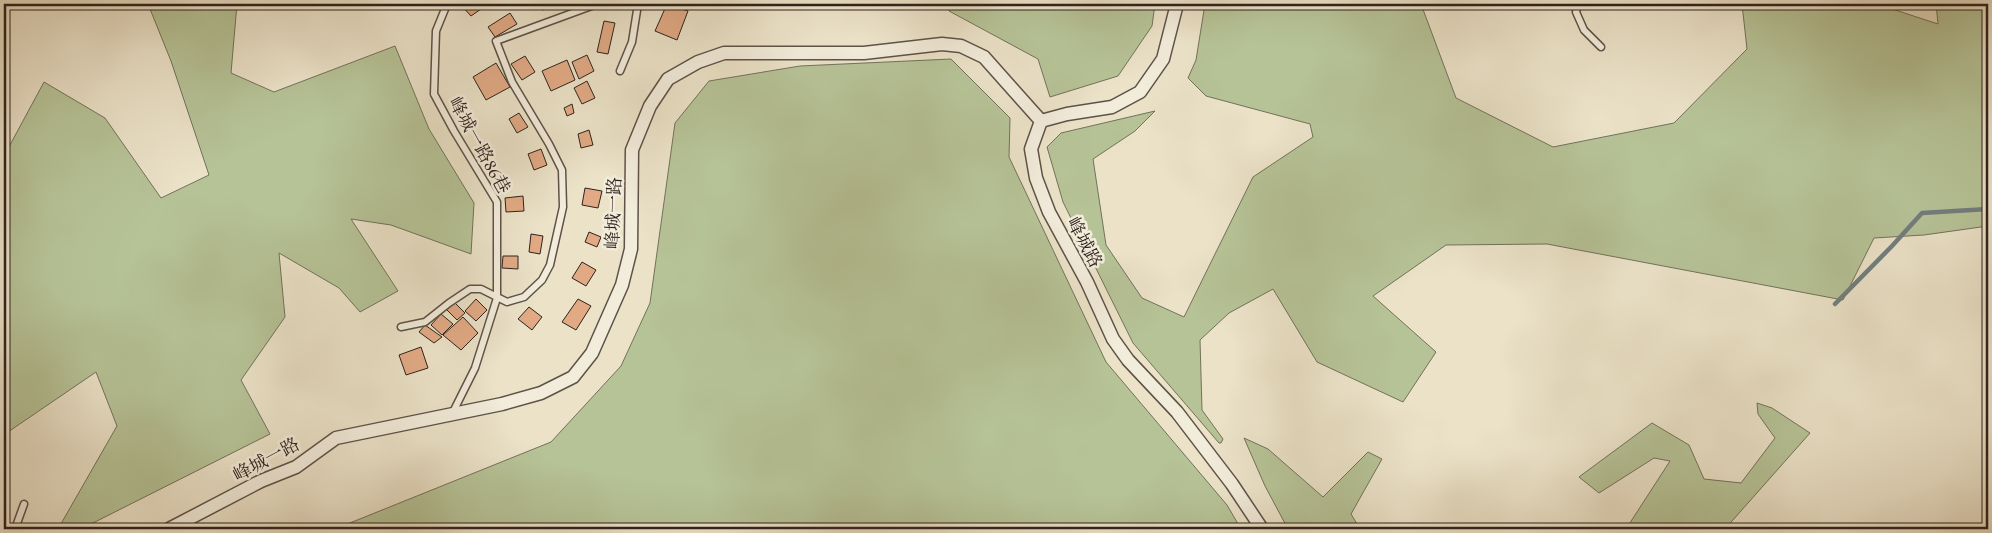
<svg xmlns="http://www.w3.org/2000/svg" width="1992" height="533" viewBox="0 0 1992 533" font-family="'EB Garamond','Noto Serif TC',serif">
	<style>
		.green { fill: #b6c397; stroke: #72725a }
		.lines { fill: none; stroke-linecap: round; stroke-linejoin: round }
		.stream { stroke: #727e7f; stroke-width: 4.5 }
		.building { fill: #e1aa85; stroke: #2f221d }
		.service-casing { stroke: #5e5248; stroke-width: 9 }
		.minor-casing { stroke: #5e5248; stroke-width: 15 }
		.service { stroke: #f2ecdb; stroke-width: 6 }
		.minor { stroke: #f2ecdb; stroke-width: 12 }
		.labels { text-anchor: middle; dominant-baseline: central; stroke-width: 5; stroke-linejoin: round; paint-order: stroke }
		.street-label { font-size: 18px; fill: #2f221d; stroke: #f2ecdb }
	</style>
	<rect width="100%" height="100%" fill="#ebe2c8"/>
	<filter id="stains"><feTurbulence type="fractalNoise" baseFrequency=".004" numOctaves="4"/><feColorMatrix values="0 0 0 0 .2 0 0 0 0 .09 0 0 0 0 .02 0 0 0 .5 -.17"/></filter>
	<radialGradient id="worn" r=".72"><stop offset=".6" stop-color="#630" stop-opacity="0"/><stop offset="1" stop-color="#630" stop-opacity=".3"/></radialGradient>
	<!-- green -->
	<path class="green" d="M148 4H237L231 73 274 92 395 46 429 129 474 203 471 254 391 225 351 219 398 291 360 312 339 288 279 253 285 317 241 380 270 434 81 529H58L117 426 96 372 8 432 4 446V156L44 82 105 118 161 198 209 175 171 61Z
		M949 4H1155L1152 26 1118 76 1050 97 1038 59 949 11Z
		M1205 4H1421L1456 98 1553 147 1674 123 1747 49 1742 4H1877L1938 24 1936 4H1988V226L1924 235 1874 238 1843 300 1547 244 1446 245 1373 296 1436 352 1403 402 1317 362 1273 289 1229 313 1200 340 1202 410 1223 439 1221 443H1219L1133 343 1063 202 1047 147 1061 133 1155 111 1135 131 1093 159 1106 245 1142 298 1184 317 1253 177 1313 137 1310 124 1206 96 1188 78 1196 60Z
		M951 59 1010 118 1009 157 1106 362 1227 505 1241 529H335L551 442 621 366 650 303 675 123 709 81 800 66Z
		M1757 403 1772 408 1810 433 1725 529H1626L1670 461 1654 458 1599 493 1579 477 1652 423 1689 445 1704 479 1741 483 1775 438 1758 414Z
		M1244 438 1268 449 1323 497 1368 452 1382 459 1351 514 1360 529H1288L1265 486Z"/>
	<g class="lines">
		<!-- stream -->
		<path class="stream" d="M4 11 9 4
			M1835 304 1892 246 1922 213 1988 209"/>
	</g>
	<!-- building -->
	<path class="building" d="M460 4H477L481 9 471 16Z
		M539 4H559L543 10Z
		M667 4 688 11 677 40 655 31Z
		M510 13 517 24 495 37 488 27Z
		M604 21 615 23 608 54 597 52Z
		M587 55 594 71 579 79 572 62Z
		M525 56 535 72 522 80 511 64Z
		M567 60 575 80 551 91 542 71Z
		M496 63 510 87 486 100 473 77Z
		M587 81 595 98 582 104 574 88Z
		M572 104 574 113 567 116 564 108Z
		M519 113 528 127 517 133 509 119Z
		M589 130 593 145 581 148 578 134Z
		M541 149 547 165 534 170 528 154Z
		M585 188 602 191 598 208 582 205Z
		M523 196 524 211 506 212 505 198Z
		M589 232 601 237 597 247 585 242Z
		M531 234 543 236 540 254 529 252Z
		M503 256H518V269L502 268Z
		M582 262 596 270 586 286 572 278Z
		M476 299 487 310 476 321 465 311Z
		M578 299 591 306 576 330 562 322Z
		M453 301 465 313 457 320 446 309Z
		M529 307 542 317 532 330 518 319Z
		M441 314 453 324 442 335 431 325Z
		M463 317 478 333 461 350 443 335Z
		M425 325 442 337 434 343 419 332Z
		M421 347 428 368 406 375 399 355Z"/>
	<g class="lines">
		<!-- service casing -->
		<g class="service-casing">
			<path id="service" d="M447 4 436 31 434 94 454 131 497 202V298L475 368 452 414
				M1578 4 1576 12 1584 30 1601 47
				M620 71 632 42 638 4
				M401 327 425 322 449 303 470 289H481L507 302 524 297 542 280 550 265 563 207 562 170 549 144 512 82 496 41 597 4
				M15 529 24 504"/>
		</g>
		<!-- minor casing -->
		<g class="minor-casing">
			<path id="minor" d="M1177 4 1163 59 1140 92 1112 107 1067 114 1041 121 1031 149 1036 178 1049 212 1087 282 1113 339 1128 360 1177 412 1232 484 1262 529
				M169 529 261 481 296 467 336 438 502 404 541 393 573 377 592 353 622 285 631 249 632 150 650 106 668 79 698 62 724 53H864L942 44 961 46 984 57 1041 121"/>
		</g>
		<!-- service -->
		<use href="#service" class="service"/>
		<!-- minor -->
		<use href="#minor" class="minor"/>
	</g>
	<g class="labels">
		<!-- street labels -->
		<g class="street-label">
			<text transform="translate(480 145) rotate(61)">峰城一路86巷</text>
			<text transform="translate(613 213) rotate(-88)">峰城一路</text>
			<text transform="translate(1085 242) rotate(62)">峰城路</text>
			<text transform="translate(266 459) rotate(-28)">峰城一路</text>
		</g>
	</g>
	<!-- margin -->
	<rect width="1992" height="533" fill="none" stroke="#ebe2c8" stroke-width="20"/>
	<rect x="5" y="5" width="1982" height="523" fill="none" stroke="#2f221d" stroke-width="2.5"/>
	<rect x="10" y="10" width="1972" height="513" fill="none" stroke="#2f221d"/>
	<rect width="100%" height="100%" filter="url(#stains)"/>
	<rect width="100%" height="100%" fill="url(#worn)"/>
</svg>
